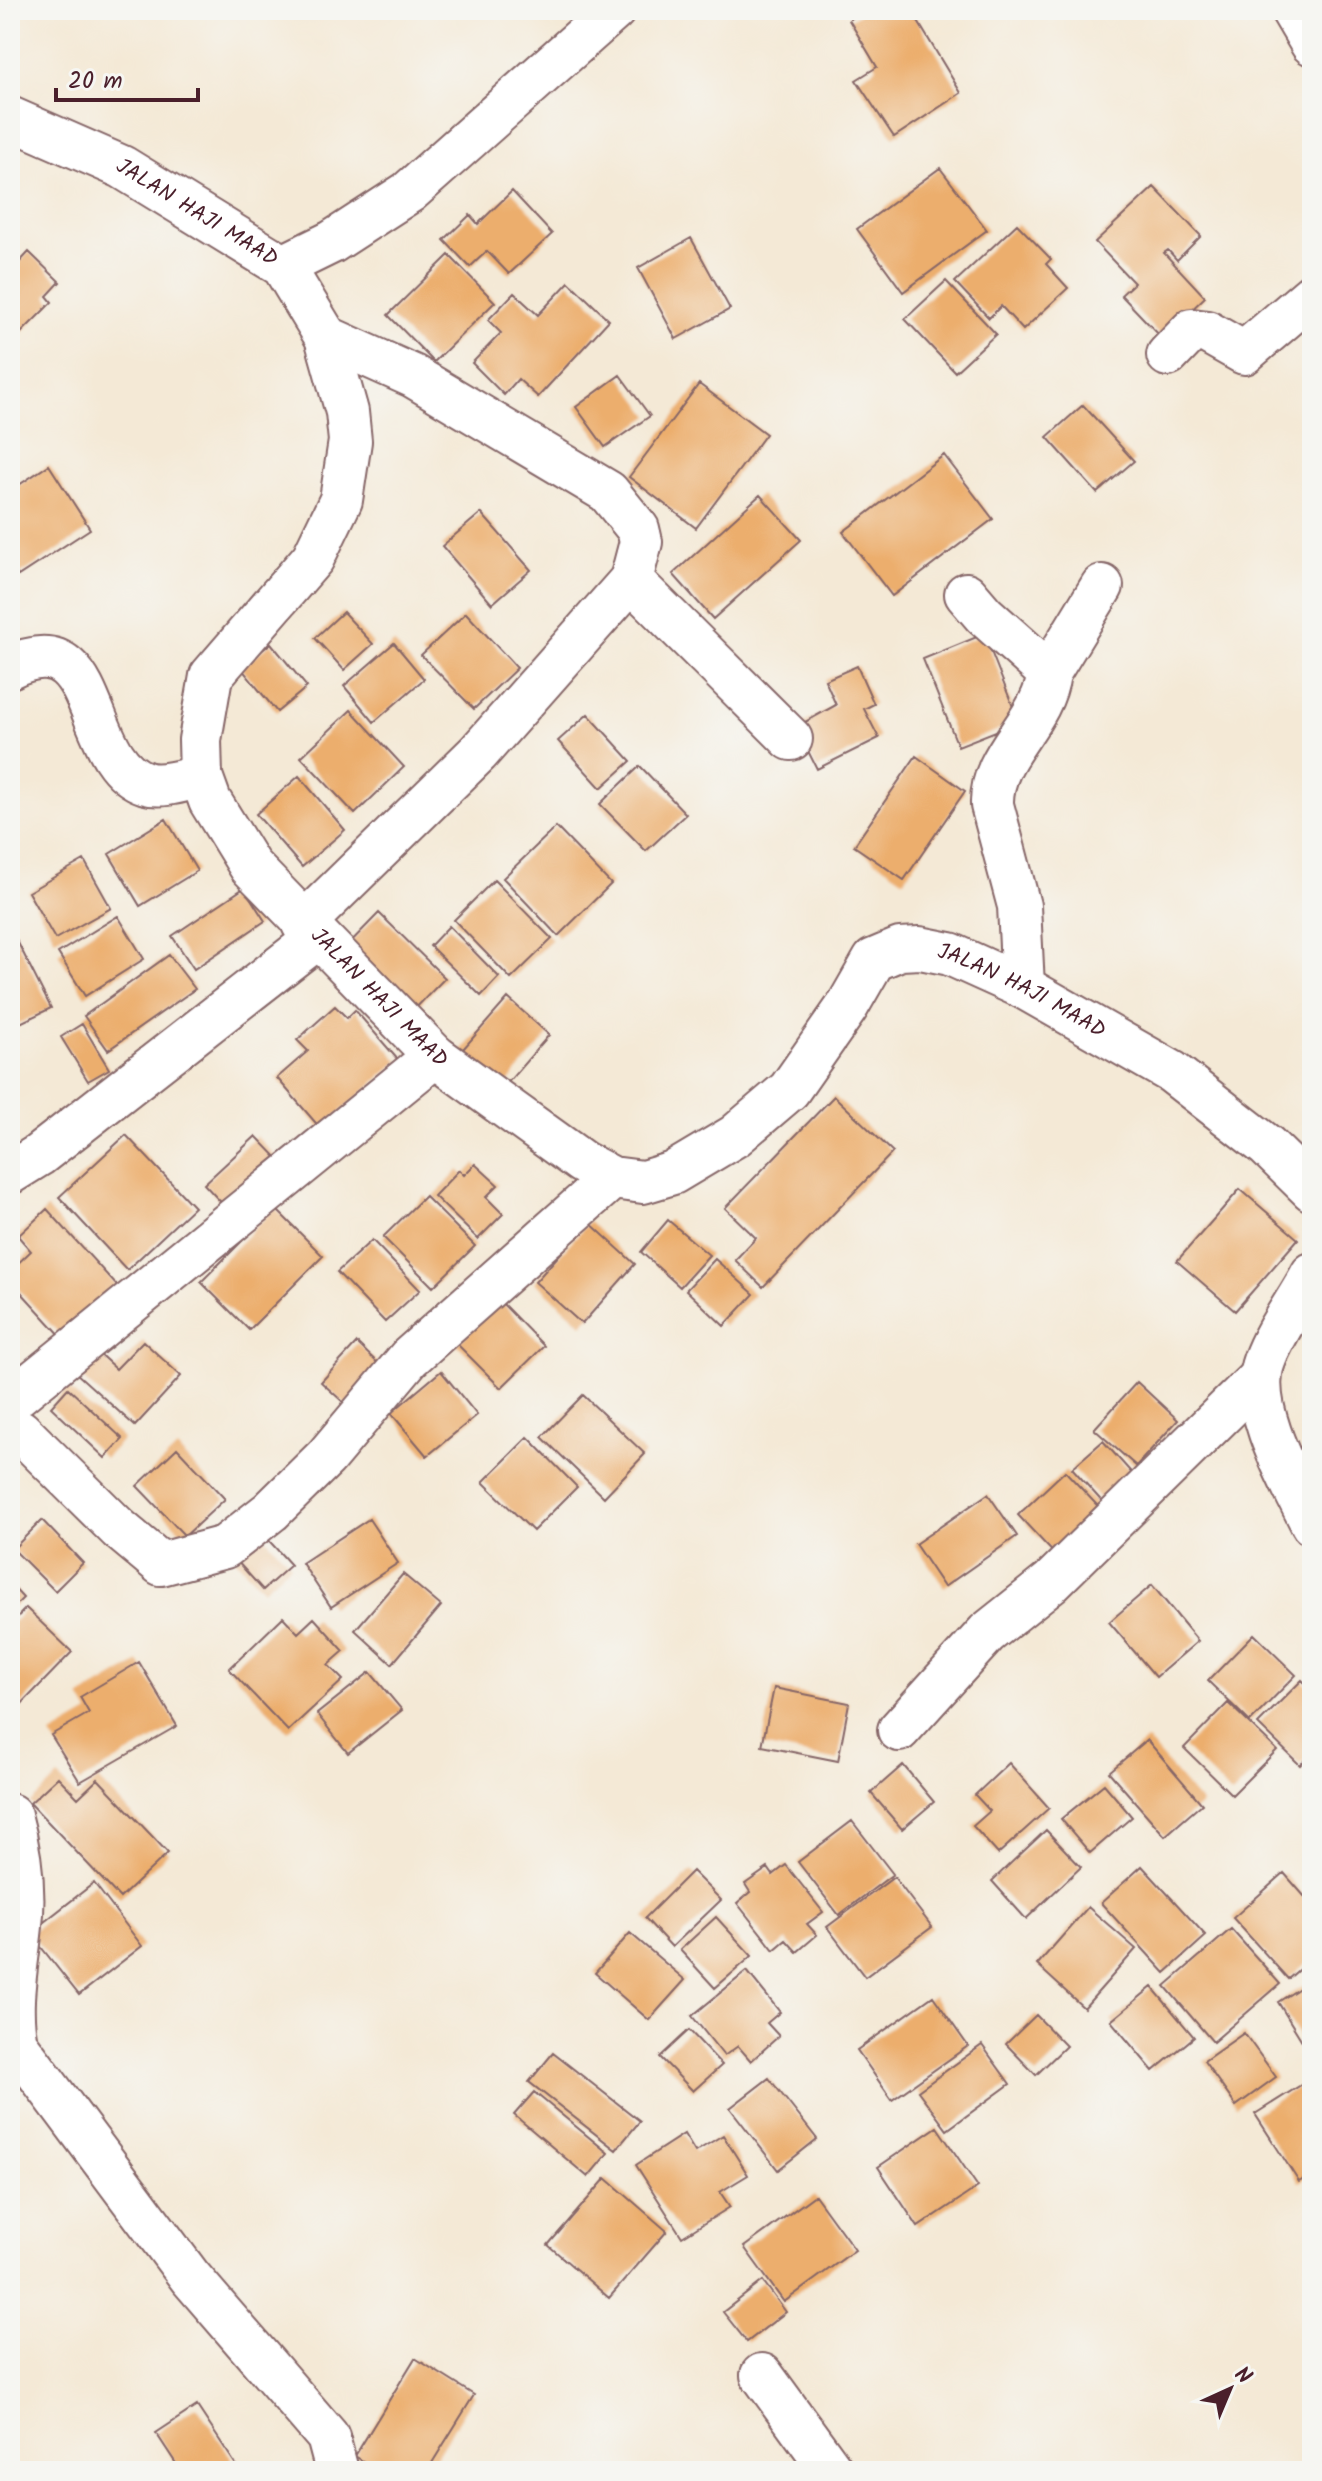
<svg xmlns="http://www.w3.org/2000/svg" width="1322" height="2481" viewBox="0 0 1322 2481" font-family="Kalam,sans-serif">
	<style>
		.building { fill: #ecae6d }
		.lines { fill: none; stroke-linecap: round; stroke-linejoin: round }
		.minor-casing { stroke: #866667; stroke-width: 46 }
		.minor { stroke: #fff; stroke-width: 42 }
		.labels { text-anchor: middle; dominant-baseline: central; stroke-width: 7; stroke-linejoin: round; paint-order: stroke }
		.street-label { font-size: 22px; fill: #4a1f2b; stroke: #f6f6f2 }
	</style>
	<rect width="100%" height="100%" fill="#f6f6f2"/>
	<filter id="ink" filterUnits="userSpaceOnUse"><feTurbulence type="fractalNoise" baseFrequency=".0125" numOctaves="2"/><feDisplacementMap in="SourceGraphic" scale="16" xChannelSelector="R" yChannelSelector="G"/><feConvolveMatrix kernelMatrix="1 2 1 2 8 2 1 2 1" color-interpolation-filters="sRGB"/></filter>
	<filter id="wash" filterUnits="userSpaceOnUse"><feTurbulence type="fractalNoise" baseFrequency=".006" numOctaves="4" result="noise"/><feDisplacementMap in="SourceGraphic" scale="32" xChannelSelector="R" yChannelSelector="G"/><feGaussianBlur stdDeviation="1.8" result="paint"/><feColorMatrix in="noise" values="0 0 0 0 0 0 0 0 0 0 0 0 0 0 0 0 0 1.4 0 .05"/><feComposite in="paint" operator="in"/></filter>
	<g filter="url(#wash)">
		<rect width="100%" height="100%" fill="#f4e9d6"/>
		<g id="blocks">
			<!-- building -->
			<path class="building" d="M865 10H911L961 93 894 137 856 80 877 67 849 20Z
				M940 168 987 230 903 292 857 229Z
				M1154 187 1201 236 1177 260 1168 250 1164 253 1205 297 1162 338 1121 295 1134 283 1095 242Z
				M512 191 552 234 509 274 487 251 470 267 444 240 470 215 478 224Z
				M1017 224 1051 259 1046 264 1068 288 1023 330 1001 306 989 318 955 282Z
				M691 238 730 309 676 339 638 268Z
				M29 252 60 282 47 296 52 302 10 344V259L16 266Z
				M449 255 495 302 434 362 388 315Z
				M946 281 996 334 955 372 905 319Z
				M569 282 609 320 538 397 518 379 504 395 472 363 501 333 488 320 514 293 538 315Z
				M620 375 650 416 605 447 576 407Z
				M699 384 766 434 696 528 629 477Z
				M1083 405 1134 461 1097 493 1047 437Z
				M944 455 993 519 892 596 843 532Z
				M49 465 90 529 18 576 10 563V491Z
				M760 495 801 540 713 619 673 574Z
				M481 513 531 570 492 604 442 546Z
				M343 612 373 644 344 670 315 638Z
				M466 613 517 668 474 709 421 655Z
				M984 634 1019 722 958 746 923 659Z
				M271 643 307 687 277 712 241 668Z
				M394 643 424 679 374 722 344 686Z
				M857 666 874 704 864 709 879 738 817 769 796 727 836 705 825 680Z
				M351 710 404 767 355 814 301 757Z
				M588 714 631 761 601 788 558 741Z
				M916 756 965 791 904 880 854 846Z
				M640 766 686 814 646 851 600 804Z
				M299 776 345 830 302 867 256 814Z
				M166 819 197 871 140 906 109 854Z
				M556 827 611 884 558 936 503 878Z
				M84 860 111 908 55 939 28 892Z
				M494 880 552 939 511 979 454 920Z
				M244 888 265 921 194 969 172 936Z
				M379 913 445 978 404 1020 338 955Z
				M118 916 144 959 85 996 58 953Z
				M449 926 499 977 481 996 430 946Z
				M10 927 51 1008 10 1028Z
				M169 955 195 989 108 1050 84 1016Z
				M508 998 549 1035 498 1094 456 1057Z
				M335 1006 347 1018 355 1010 399 1061 321 1129 277 1078 308 1051 297 1040Z
				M82 1024 109 1069 88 1081 61 1037Z
				M834 1096 893 1152 763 1287 735 1260 756 1238 725 1208Z
				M126 1135 194 1207 127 1270 59 1197Z
				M256 1136 282 1163 230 1212 204 1184Z
				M475 1164 498 1185 486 1197 503 1214 478 1239 434 1196 459 1170 464 1175Z
				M1240 1189 1298 1239 1235 1311 1177 1261Z
				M425 1196 475 1246 433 1287 383 1237Z
				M275 1208 323 1256 249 1330 201 1282Z
				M47 1209 118 1287 63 1338 10 1280V1271L31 1251 18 1236Z
				M668 1220 709 1255 680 1287 641 1252Z
				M589 1222 635 1264 582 1324 535 1282Z
				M372 1240 420 1290 385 1322 337 1272Z
				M715 1259 754 1294 724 1326 686 1290Z
				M501 1302 544 1346 501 1388 457 1344Z
				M143 1341 181 1376 135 1426 76 1373 95 1350 116 1369Z
				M357 1343 388 1373 353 1411 321 1382Z
				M441 1371 477 1415 427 1456 391 1413Z
				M1137 1382 1178 1420 1136 1466 1094 1429Z
				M68 1388 123 1439 105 1458 51 1407Z
				M583 1395 645 1454 604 1497 542 1437Z
				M528 1437 577 1487 533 1531 483 1482Z
				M1103 1441 1137 1479 1106 1506 1072 1468Z
				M177 1448 225 1499 185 1536 137 1486Z
				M1065 1471 1109 1518 1062 1562 1018 1515Z
				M988 1494 1017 1536 944 1587 915 1544Z
				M369 1519 398 1563 331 1607 302 1563Z
				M42 1520 83 1563 55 1591 13 1549Z
				M263 1534 291 1565 263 1590 235 1559Z
				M403 1574 441 1606 392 1664 355 1630Z
				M10 1584 23 1598 10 1611Z
				M1152 1585 1198 1641 1156 1677 1109 1622Z
				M26 1608 72 1652 10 1716V1625Z
				M283 1617 298 1633 314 1618 344 1651 328 1665 343 1680 288 1731 229 1669Z
				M1254 1634 1296 1675 1250 1722 1208 1681Z
				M139 1662 177 1726 80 1782 51 1735 89 1713 80 1697Z
				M370 1672 402 1710 348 1753 317 1714Z
				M1302 1680 1312 1690V1753L1300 1765 1258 1724Z
				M774 1688 849 1703 838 1761 762 1746Z
				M1228 1703 1277 1750 1232 1795 1184 1748Z
				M1147 1740 1202 1804 1165 1836 1109 1772Z
				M1009 1763 1049 1808 998 1854 973 1826 990 1811 975 1795Z
				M903 1765 934 1802 902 1829 871 1793Z
				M58 1777 78 1798 98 1779 168 1853 120 1898 30 1803Z
				M1104 1784 1132 1817 1090 1853 1061 1819Z
				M852 1821 893 1874 839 1915 798 1862Z
				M1046 1830 1081 1867 1026 1919 992 1881Z
				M786 1865 823 1912 807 1924 817 1935 797 1952 786 1940 774 1950 737 1903 750 1892 745 1884 768 1868 773 1875Z
				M1142 1866 1206 1936 1165 1973 1101 1903Z
				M692 1871 721 1900 672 1947 645 1918Z
				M1284 1873 1312 1905V1958L1288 1979 1233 1918Z
				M894 1877 932 1927 865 1977 827 1927Z
				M94 1883 142 1946 79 1995 30 1933Z
				M1088 1907 1136 1949 1084 2008 1037 1965Z
				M716 1917 752 1956 715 1988 680 1950Z
				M1231 1929 1280 1984 1213 2042 1165 1986Z
				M630 1933 685 1980 649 2020 595 1973Z
				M747 1971 780 2012 767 2023 779 2036 751 2061 738 2046 724 2056 692 2016Z
				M1312 1980V2057L1278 2002Z
				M1152 1987 1194 2037 1153 2071 1111 2021Z
				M933 1996 968 2046 892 2100 857 2050Z
				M1036 2015 1066 2046 1036 2075 1006 2044Z
				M689 2030 722 2065 693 2091 660 2057Z
				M1244 2033 1276 2077 1236 2106 1204 2061Z
				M982 2045 1010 2084 947 2130 918 2091Z
				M553 2053 640 2121 616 2150 529 2082Z
				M769 2078 817 2139 778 2170 730 2108Z
				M1312 2078V2174L1299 2182 1255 2114Z
				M534 2092 608 2153 588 2177 514 2115Z
				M937 2127 978 2187 918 2227 878 2167Z
				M684 2134 695 2152 723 2135 748 2175 720 2192 730 2207 682 2237 636 2165Z
				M606 2178 667 2231 609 2298 548 2245Z
				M815 2195 855 2250 784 2302 744 2247Z
				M763 2281 786 2312 747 2342 723 2312Z
				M415 2358 474 2395 427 2471H378L355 2456Z
				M197 2406 240 2471H181L156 2433Z"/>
		</g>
	</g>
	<g filter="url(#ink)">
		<use href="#blocks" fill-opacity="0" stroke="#866667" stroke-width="2"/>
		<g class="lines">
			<!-- minor casing -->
			<g class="minor-casing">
				<g id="minor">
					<path d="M1292 10 1312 44"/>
					<path id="s1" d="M10 118 122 167 283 266 326 337 347 412 350 441 341 500 313 558 211 676 200 740 201 776 210 801 250 866 435 1056 582 1162 612 1178 643 1182 673 1173 735 1136 789 1090 847 1007 874 960 900 949 920 948 950 954 1023 987 1172 1072 1267 1146 1312 1190"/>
					<path d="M283 266 332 242 409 192 614 10"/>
					<path d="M326 337 413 376 608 492 638 529 641 542 631 580 791 739"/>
					<path d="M1168 355 1192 330 1207 332 1244 353 1312 295"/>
					<path d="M966 594 984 615 1049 673C1043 723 990 754 992 805L1019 906 1023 987"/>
					<path d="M10 667C104 621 79 762 146 783 163 788 184 780 201 776"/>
					<path d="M1049 673 1102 586"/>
					<path d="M303 924 478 753 631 580"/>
					<path d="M10 1173 39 1155 317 938"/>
					<path d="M1312 1274C1297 1303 1275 1330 1264 1361 1247 1406 1292 1483 1312 1524"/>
					<path d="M10 1401 435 1056"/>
					<path d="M20 1431 119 1529 161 1564 225 1547 271 1511 326 1457 409 1358 612 1178"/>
					<path d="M899 1730 987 1633 1051 1582 1259 1378"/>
					<path d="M10 1815C20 1851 25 1890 21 1926 17 1966 8 2004 16 2044L190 2277 328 2437 337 2471"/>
					<path d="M762 2375 832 2471"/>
				</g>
			</g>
			<!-- minor -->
			<use href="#minor" class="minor"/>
		</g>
	</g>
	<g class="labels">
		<!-- street labels -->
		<g class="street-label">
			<text stroke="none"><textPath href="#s1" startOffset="210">JALAN HAJI MAAD</textPath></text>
			<text stroke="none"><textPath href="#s1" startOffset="1986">JALAN HAJI MAAD</textPath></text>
			<text stroke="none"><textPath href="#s1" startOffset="1170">JALAN HAJI MAAD</textPath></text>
		</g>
	</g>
	<!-- margin -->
	<rect width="1322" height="2481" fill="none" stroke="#f6f6f2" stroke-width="40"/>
	<!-- north arrow -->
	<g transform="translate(1230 2389) rotate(44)" stroke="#f6f6f2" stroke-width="6" paint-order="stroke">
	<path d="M0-6L14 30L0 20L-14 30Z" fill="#4a1f2b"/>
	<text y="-12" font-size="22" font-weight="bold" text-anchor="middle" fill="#4a1f2b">N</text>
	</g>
	<!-- scale -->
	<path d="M56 88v12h142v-12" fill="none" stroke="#4a1f2b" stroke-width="4"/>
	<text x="68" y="88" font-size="24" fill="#4a1f2b" stroke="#f6f6f2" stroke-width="6" paint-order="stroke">20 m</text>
</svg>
